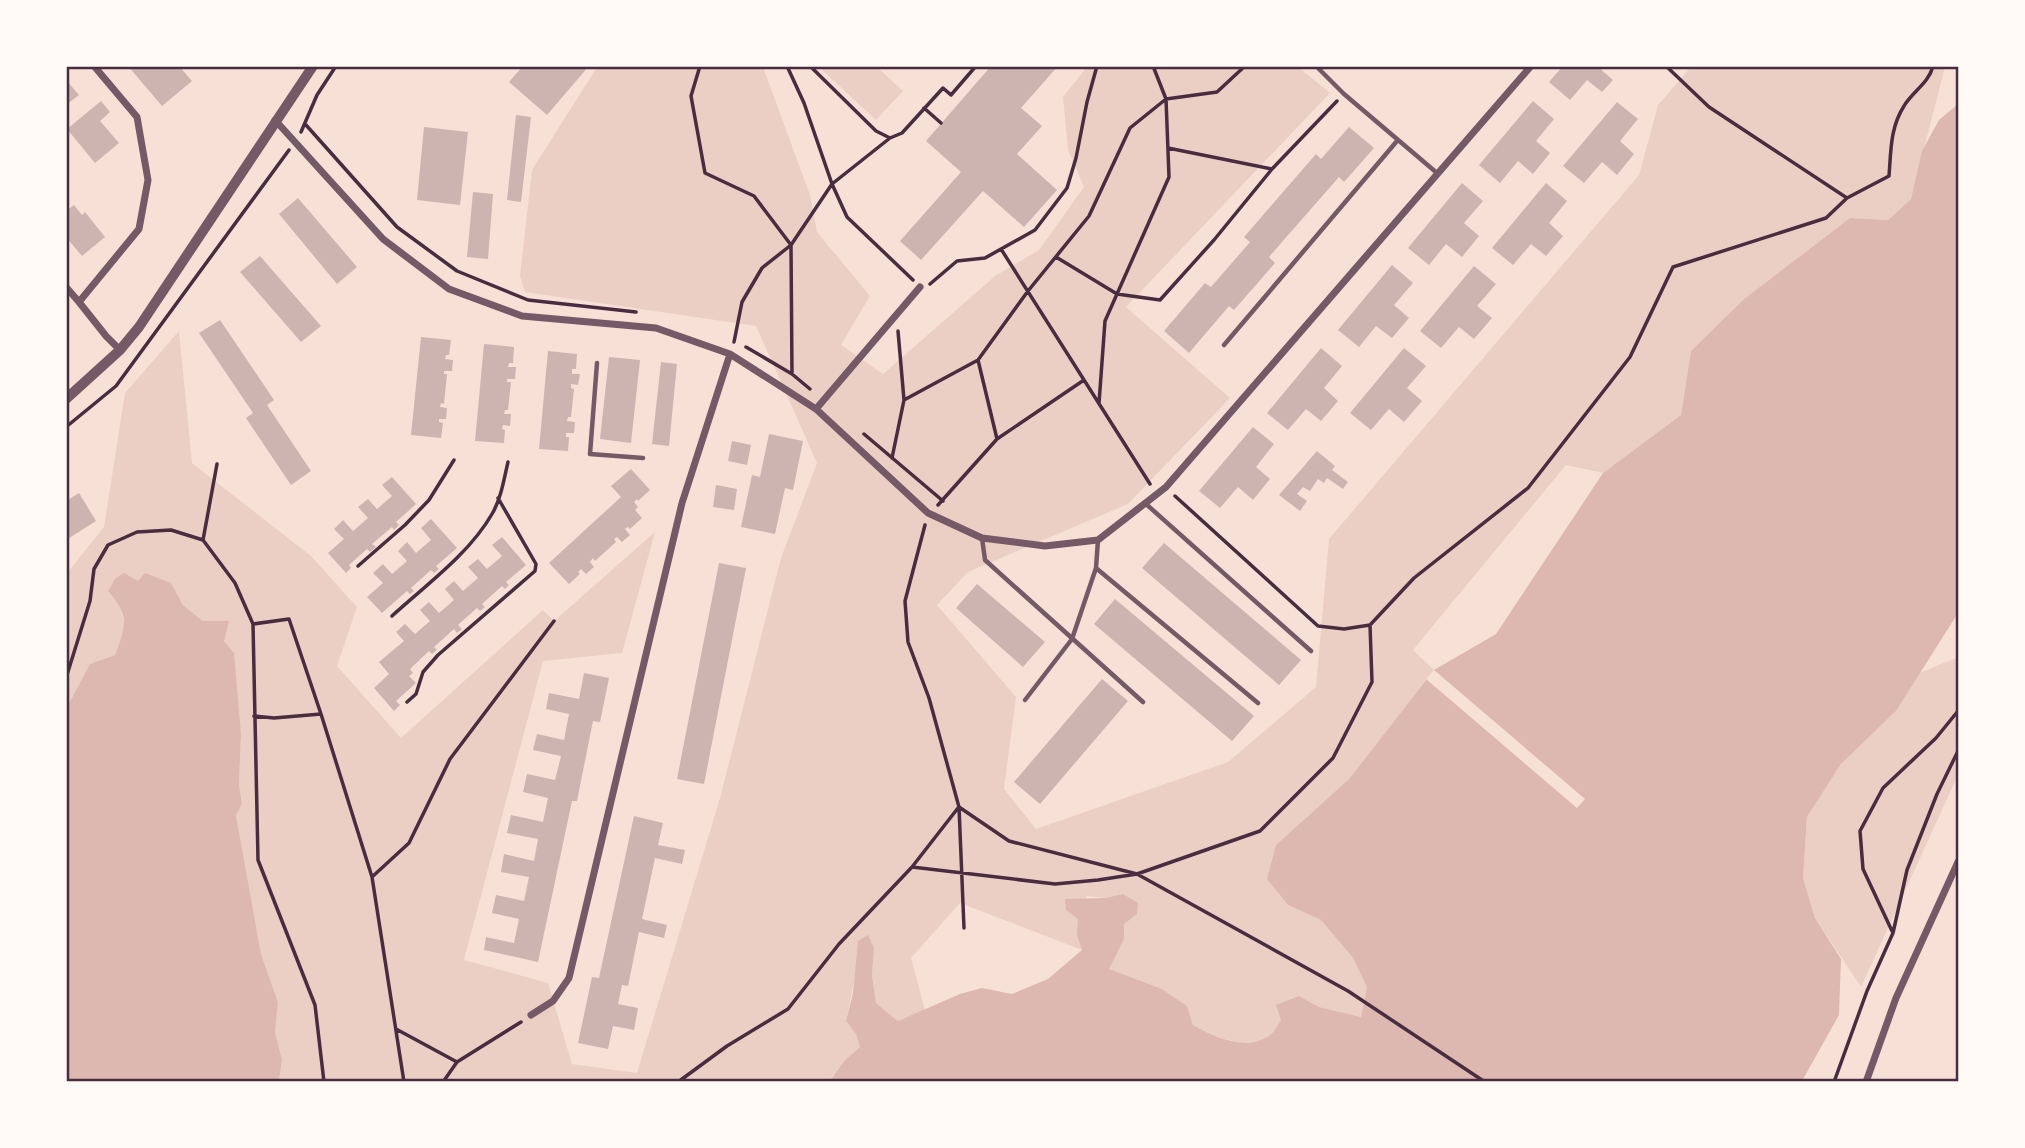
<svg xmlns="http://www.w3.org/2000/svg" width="2025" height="1148" font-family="'Noto Sans',sans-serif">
<rect width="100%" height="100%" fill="#f7e1d7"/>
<path fill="#ebcfc5" d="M597 67H763L810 195 817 232 870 296 841 345 883 374 995 276 1039 250 1084 187 1068 150 1063 97 1087 67H1298L1330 93 1126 307 1230 398 1128 504 968 572 937 605 1016 697 1004 789 1036 829 1228 762 1316 687 1329 539 1639 175 1658 105 1691 67H1945L1911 199 1888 220 1850 218 1744 299 1691 351 1681 415 1603 473 1566 465 1413 650 1434 670 1349 779 1276 845 1288 905 1321 920 1353 958 1367 987 1361 1017 1319 1007 1299 996C1290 1008 1282 1023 1272 1033 1251 1053 1215 1037 1193 1025L1187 1006 1162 989 1108 969 1124 939 1123 894 1105 898 1087 896C1080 916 1075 929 1082 950L960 903 911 958 925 1010 898 1021 876 1003 872 975 874 948 856 972 846 1021 856 1034 860 1047 844 1061 829 1081H279L282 1060 275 1032 278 1002 261 954 236 815 242 803 239 784 241 734 203 621 183 605 171 583 120 605 125 628 115 655 90 664 67 707V573L104 527 125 393 179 331 192 463 311 556 357 607 337 666 401 738 543 610 554 621 655 532 622 653 543 661 464 960 548 983 572 1064 637 1073 720 798 781 558 817 463 756 326 525 292 520 276 532 170Z
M819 67H877L903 91 876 120Z
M1958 657V775L1861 987 1815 918 1803 878 1807 817 1841 764 1896 711 1920 673Z"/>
<path fill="#dcb8b0" d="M1958 104V613L1896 711 1841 764 1807 817 1803 878 1815 918 1841 959 1839 1015 1802 1081 829 1082 844 1061 860 1047 856 1034 846 1021 853 993 858 941 868 935 874 948 872 975 876 1003 898 1021 960 994 982 988 1012 994 1048 979 1082 950 1077 935 1078 919 1066 910 1065 899 1105 898 1123 894 1138 903 1137 914 1124 924V939L1109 969 1162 989 1187 1006 1193 1025C1215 1037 1248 1053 1271 1034 1275 1031 1278 1024 1281 1020L1276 1005 1299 996 1319 1007 1361 1017 1367 987 1353 958 1321 920 1288 905 1267 879 1276 845 1349 779 1434 670 1496 634 1603 473 1681 415 1691 351 1744 299 1850 218 1888 220 1911 199 1922 151 1939 120Z
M124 573 138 581 145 573 171 583 183 605 203 621H229L224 641 234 653 241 734 239 784 242 804 236 815 261 954 278 1002 275 1032 282 1060 279 1081H67V707L90 664 115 655C126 625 130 616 108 591L115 579Z"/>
<path fill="#f7e1d7" d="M1434 670 1585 799 1577 808 1426 679Z"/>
<path fill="#ccb4b1" d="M128 66H179L192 81 162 106Z
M523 66H589L547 115 509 82Z
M991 66H1058L1021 108 1042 126 1017 154 1057 190 1024 227 983 191 921 260 900 241 961 172 926 141Z
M1563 66H1597L1613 80 1602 92 1587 80 1570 100 1549 82Z
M66 80 79 95 66 105Z
M101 101 110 112 100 121 119 143 95 163 67 129Z
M1533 101 1554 119 1536 141 1550 153 1533 174 1518 161 1500 183 1479 165Z
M1617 102 1638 119 1620 141 1634 154 1617 175 1602 162 1584 183 1563 166Z
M516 115 531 117 521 202 507 200Z
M424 127 468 132 460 205 417 200Z
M1349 127 1374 148 1344 182 1339 177 1269 257 1275 263 1234 310 1229 306 1189 353 1164 331 1205 283 1211 287 1250 242 1244 237 1316 154 1321 159Z
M1462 183 1483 201 1464 223 1479 236 1462 257 1446 244 1429 265 1408 248Z
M1546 183 1567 201 1549 223 1563 236 1546 256 1531 244 1513 265 1492 248Z
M473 192 493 194 488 259 467 257Z
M298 198 357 267 337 284 279 214Z
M74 205 82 215 85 212 105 237 82 256 66 237V211Z
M260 256 321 326 301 342 240 272Z
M1392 265 1413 283 1394 305 1409 318 1392 338 1376 326 1359 347 1338 330Z
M1474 266 1496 284 1477 306 1492 318 1474 339 1459 327 1441 348 1420 331Z
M220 320 274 400 267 405 311 471 291 485 246 418 253 413 199 333Z
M421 337 451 340 449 355H446L445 359 453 360 452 371H444V374H447L444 404 441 403 440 407 447 408 446 419H439V422L443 423 441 438 411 435Z
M484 344 514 347 513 363H509L508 367H516L515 379H507V382H511L508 410H505L504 414H511L510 426 503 425 502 429 505 430 504 443 475 441Z
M1321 348 1342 366 1324 388 1338 401 1321 421 1306 409 1288 430 1267 413Z
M1404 348 1426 366 1407 388 1422 401 1404 422 1389 409 1371 430 1350 413Z
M548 351 577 354 576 369H572V374H580L578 385 571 384V388L574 389 571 417H568L567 421 575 422 574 433H566V437H569L568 451 539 449Z
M609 357 640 360 631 443 600 439Z
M661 362 677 364 669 446 652 444Z
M1253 427 1274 444 1256 467 1270 479 1253 500 1238 487 1220 508 1199 491Z
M769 434 803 441 793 490 785 488 775 534 741 527 752 475 760 477Z
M732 441 751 445 747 465 728 461Z
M1317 451 1335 466 1332 470 1348 482 1343 489 1327 478 1324 483 1318 479 1310 491 1303 487 1297 494 1307 501 1300 511 1279 495Z
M631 469 650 490 638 501 637 499 634 502 638 507 635 510 642 518 630 529 628 527 625 529 630 535 622 542 617 537 614 539 616 542 595 561 593 558 590 562 594 567 586 574 581 569 578 572 580 574 569 584 549 563 621 497 611 486Z
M392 477 416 504 396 522 399 525 394 530 392 527 372 544 376 547 370 552 367 549 349 565 351 568 346 573 328 553 344 539 334 529 343 520 353 531 368 518 358 507 368 499 377 509 392 496 382 485Z
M716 485 737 489 734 510 713 507Z
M79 493 96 521 66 540V501Z
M431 519 457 548 436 566 439 569 434 573 431 570 411 588 414 591 410 594 407 591 382 613 367 597 383 583 373 573 383 564 392 574 407 561 398 551 407 542 416 553 431 540 421 528Z
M502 537 526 565 506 582 509 585 505 589 502 586 482 604 485 607 480 611 477 608 458 625 462 629 457 633 454 629 434 647 437 650 432 654 429 651 410 669 413 673 409 676 416 683 396 701 400 705 394 711 374 688 389 674 379 662 404 641 396 632 405 624 415 634 430 621 420 610 429 602 439 613 454 600 445 589 454 581 463 591 478 578 468 567 478 559 487 569 502 556 492 545Z
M1164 543 1301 660 1279 685 1142 568Z
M719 563 746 568 704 784 677 779Z
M977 584 1045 642 1023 667 956 608Z
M1115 599 1254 716 1232 741 1094 624Z
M584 673 609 678 600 722 593 721 577 801H572L538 962 484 950 486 937 514 943 519 919 492 913 496 895 524 901 529 877 501 872 504 854 534 861 538 839 507 833 511 815 543 822 548 798 523 792 527 774 555 780 561 756 533 750 537 734 564 740 569 714 546 709 549 693 579 699Z
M1102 679 1128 701 1040 804 1014 782Z
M634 816 663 823 658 845 685 850 682 864 655 858 642 919 667 925 664 938 639 932 628 986 622 985 618 1004 638 1008 634 1030 613 1026 608 1049 578 1043 592 977 599 978Z"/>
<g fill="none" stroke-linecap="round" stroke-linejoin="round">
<path stroke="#4a2c40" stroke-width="3.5" d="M700 66 691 96 705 173 754 196 791 245 762 268 742 302 734 342
M787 66 804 103 832 184 791 245 792 374
M810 66 876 131 890 138 902 133 943 88 951 95 976 66
M1666 66 1709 107 1847 198
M924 108 941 123
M306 125 397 227 457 271 528 300 636 312
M301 132 317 95 336 66
M890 138 832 184 847 217 913 280
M1168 148 1272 169
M1001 249 1150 484
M1056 257 1117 294 1160 300 1214 240 1272 169 1337 101
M930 284 957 261 985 258 1035 230 1067 188 1076 158 1087 102 1097 66
M746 347 792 374 810 389
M978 360 997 439
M904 400 978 360 1028 291 1089 216 1130 128 1166 99 1217 92 1245 66
M1099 403 1105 321 1169 177 1166 99 1153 66
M66 427 116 386 289 150
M864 434 943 501
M892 458 904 400 898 331
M1175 496 1318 626 1344 629 1370 625 1414 578 1528 488 1630 357 1673 267 1826 218 1847 198 1889 176C1891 151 1890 128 1904 106 1912 92 1929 83 1933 66
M938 505 997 439 1084 380
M925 525 905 601 908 642 929 698 959 807 1009 841 1137 874 1348 991 1485 1082
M203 540 217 464
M358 566 405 525 429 500 454 460
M392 616C426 585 469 554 492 514 501 499 504 479 508 462
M253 624 289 619 321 714
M66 678 90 601 94 569 108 545 137 532 171 530 203 540 235 583 253 624 258 860 315 1005 324 1082
M407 702 416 694 423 672 438 655 535 571 536 564 498 498
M254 716 274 718 321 714 372 877 404 1082
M959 807 964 928
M912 867 958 808
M372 877 409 843 450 759 554 621
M1892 931 1863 869 1860 831 1883 788 1936 738 1958 711
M396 1029 457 1062
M443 1082 457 1062 521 1022
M678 1082 727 1046 788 1009 839 944 912 867 1055 884 1098 880 1137 874 1260 831 1333 758 1372 682 1370 625
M1834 1082 1867 991 1893 933 1907 870 1937 794 1958 751"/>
<path stroke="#755966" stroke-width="4.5" d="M1316 66 1344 94 1437 173
M1224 345 1397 141
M597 363 590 454 643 458
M1146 504 1311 651
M982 538 985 560 1143 702
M1098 540 1096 568 1258 703
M1025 700 1072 639 1096 568"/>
<path stroke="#755966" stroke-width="7" d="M94 66 137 117 148 180 139 229 79 302 106 336 120 350
M275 120 383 239 449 289 522 316 656 328 730 354 816 409 928 513 982 538 1045 546 1098 540 1166 487 1531 66
M66 287 79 302
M816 409 920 287
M531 1015 553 1001 569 978 682 503 730 354
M1866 1082 1896 998 1958 862"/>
<path stroke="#755966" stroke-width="10" d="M66 399 120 350 139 327 313 66"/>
</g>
<rect width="2025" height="1148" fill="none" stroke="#fffaf5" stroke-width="136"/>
<rect x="68" y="68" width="1889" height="1012" fill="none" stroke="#4a2c40" stroke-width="2.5"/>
</svg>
